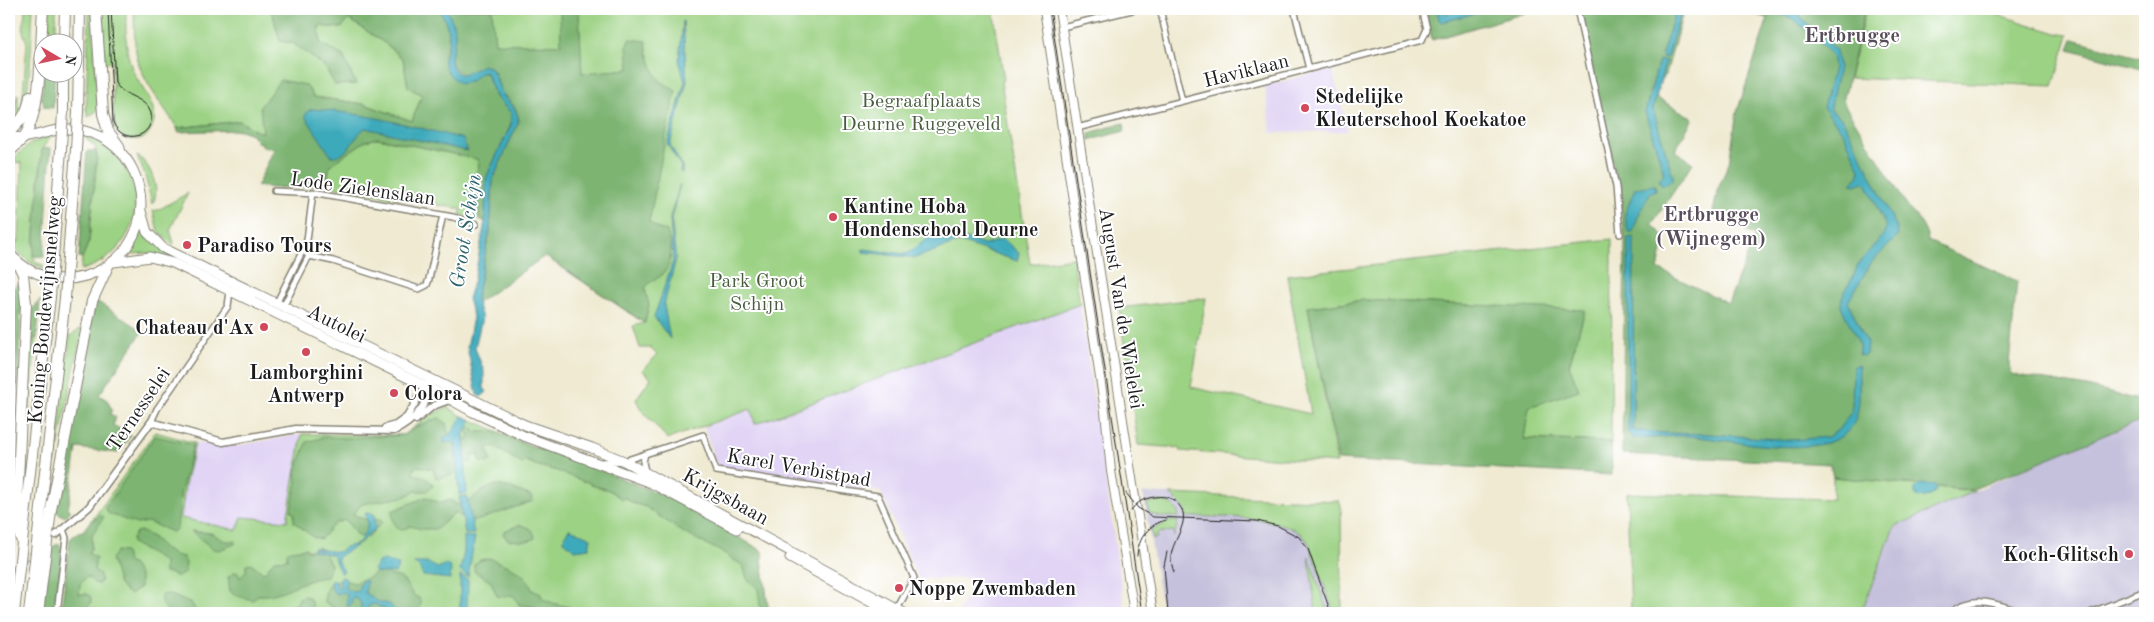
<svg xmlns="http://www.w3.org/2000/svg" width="2154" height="622" font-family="'Old Standard TT',serif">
<rect width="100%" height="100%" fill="#fff"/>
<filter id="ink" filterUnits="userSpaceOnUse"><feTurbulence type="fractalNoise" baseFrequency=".02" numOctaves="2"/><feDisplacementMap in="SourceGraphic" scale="10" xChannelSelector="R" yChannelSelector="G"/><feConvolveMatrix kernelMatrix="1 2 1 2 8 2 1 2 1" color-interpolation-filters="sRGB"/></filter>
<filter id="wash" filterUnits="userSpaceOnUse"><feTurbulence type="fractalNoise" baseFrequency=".0096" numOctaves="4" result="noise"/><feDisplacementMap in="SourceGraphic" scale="20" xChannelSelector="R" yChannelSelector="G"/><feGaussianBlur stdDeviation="1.12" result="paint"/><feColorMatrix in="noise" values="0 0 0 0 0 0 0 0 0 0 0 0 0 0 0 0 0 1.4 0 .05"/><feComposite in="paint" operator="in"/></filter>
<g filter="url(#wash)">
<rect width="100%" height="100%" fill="#efead1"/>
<path fill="#e1d4f4" d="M1332 68 1348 131 1271 133 1265 86Z
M1080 304 1125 613H958L976 578 918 579 881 492 717 467 704 427 752 409 756 424Z
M302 434 287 521 242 517 237 530 181 518 185 485 195 443 235 446Z"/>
<path fill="#c5c0db" d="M2134 423 2145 424V613H1861L1894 527 2064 451Z
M1143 493 1339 501 1341 506 1342 609 1344 613H1163Z"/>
<path fill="#9cd284" stroke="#5c7750" d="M25 9H33C31 36 32 101 17 121L10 117 18 94V109H22L27 43 23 32Z
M49 9H56V42H47Z
M89 9H92L98 110 88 117V111H86Z
M102 9H126C126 26 125 46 130 63 137 89 171 112 144 138 130 141 120 140 114 127L112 62 104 63Z
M134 9H269L273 15 280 41 293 43 325 67 335 84H356L343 56 320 43 319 26 341 28 349 19 386 44 403 59 408 87 422 95 412 121 364 104 314 97 263 133 256 131 240 121 177 128C165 107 146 87 139 64 133 46 135 27 134 9Z
M446 9H993L1004 80 1001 81 1030 264 1073 258 1080 304 755 424 751 409 668 439 641 410 636 399 651 378 642 370 657 355 650 348H640L633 326 644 323 545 256 493 182 467 73Z
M1866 9H1980L2060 34 2069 35 2053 86 1849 78Z
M52 135 42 149 33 256 37 263 43 265V269L28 261 9 243V170L12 172 10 241 19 242 22 163 13 162 9 165V163L31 143Z
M87 137C154 163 150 251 81 270L82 258 89 241 97 156 95 146 87 140Z
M378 138 477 159 479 164C471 186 478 198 480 220L460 215 461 209 326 186 329 165 365 141Z
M137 156C150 162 162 192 152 204L145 175Z
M188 193 170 230 174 243 172 245 158 231 153 211 158 210Z
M143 229 144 234 222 280 221 282 148 253 131 254Z
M1612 239 1611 442 1524 439 1528 407 1569 366 1585 311 1365 300 1308 307 1337 463 1180 451V448L1138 445 1119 308 1206 298 1191 387 1311 414 1287 275Z
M83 327 55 462 70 336Z
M37 337 22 476 27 341H33Z
M448 407 462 416 537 448 582 463 663 495 761 550 767 613H66L75 544 155 432 195 443 185 485 181 518 237 530 242 517 287 521 302 434 403 435 432 414Z
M1833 477 1975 491 1894 527 1861 613H1631L1627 493 1833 499Z
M1170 494 1339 501 1341 506 1342 609 1344 613H1334L1309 544C1294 513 1215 517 1186 517L1185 509Z
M1159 501C1170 502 1177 506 1179 517H1160L1149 513 1147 503Z
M1170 521H1178L1174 536 1173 531 1157 533V538L1153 539 1151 530Z
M1309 556 1328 613H1316Z"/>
<path fill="#7db472" stroke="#4c6847" d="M269 9H439C444 17 449 28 449 38 449 44 446 48 445 53 442 70 452 79 467 83L480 73H486L496 97 511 113V125L486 178 485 221 480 220C478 198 471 186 479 164L477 159 378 138 365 141 330 165 326 186 273 188 257 186 274 149 262 146 261 142 258 143 252 134 241 130 178 132 177 128 240 121 256 131 263 133 260 107 280 80 306 85 314 97 364 104 412 121 422 95 408 87 403 59 386 44 349 19 341 28 319 26 320 43 343 56 356 84 335 85 325 67 293 43 280 41 273 15Z
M446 9H492L495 43 561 45 560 9H579L582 73 629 69 627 46 629 39 647 41C646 48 647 50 649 56 657 79 655 78 676 91 665 135 658 178 649 222L659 229 667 231C671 245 674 262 663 274 656 281 651 278 645 289L649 305 645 323 545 256 477 303 476 299 490 230 493 179 519 120 515 107 501 92 494 71 467 73 463 75 455 69 450 59 454 45Z
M1425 9H1539L1432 40Z
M1580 9H1684L1666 74 1648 93 1693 118 1675 151 1693 163 1652 224 1665 237 1658 269 1728 303 1755 236 1713 212 1718 189 1729 163 1737 112 1768 18 1735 9H1865L1843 102 1909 209C1917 216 1927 230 1928 241L2017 281 2009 364 2011 374 2087 387 2138 400 2145 399V424L2134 423 1971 490 1833 477 1830 464 1622 454 1625 242 1620 199Z
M2073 39 2145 59V70L2069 49Z
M44 73H55L53 108 44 107 43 99H41Z
M1124 123 1125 131 1090 140 1089 133Z
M51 148 44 257 33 256 42 149Z
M87 151H96L97 156 89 241 82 258 79 257Z
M17 284H22V291L9 551V404L16 311 13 309V288Z
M40 300 37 337 33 341H28V315Z
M1365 300 1585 310 1569 365 1579 390 1529 407 1524 439 1611 442 1612 475 1338 460 1308 307Z
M98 302 143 331 99 395 107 400 112 410 110 414 116 417 113 425 131 435 118 453 77 448 68 510 71 511 65 517 55 511 95 304Z
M439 418 446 423 449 438 467 440 470 437 467 429 470 426 477 432 494 431 511 440 582 463 663 495 761 550 763 553 762 559 768 606 773 613H761L758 589 747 579 743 565 733 560 724 553 682 532 646 507 632 503 626 498 622 499 609 490 591 485 590 483C580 480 570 476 560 472 549 468 537 467 527 461L522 464 493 446 487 448 491 461 487 463 480 462 479 455 472 454 471 462 464 463 465 456 462 452 458 468 452 475 436 478 433 469 417 466 414 469 413 474C421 476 429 477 433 486L427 491H415L404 497 362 504 353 514 364 519H380L382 523 368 537 357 536 346 520 335 523 321 539 313 537 294 522V514L291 510 297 482 296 471 307 442 324 437 347 438 403 435 418 426Z
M155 436 193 445 180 496 177 529 172 532 148 522 137 524 109 514 105 508Z
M496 485 511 488 531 496 533 501 479 520C469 521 463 519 455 512L437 529H421L410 526 402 530 398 529 393 521 392 511 426 497 441 503 451 500 457 505C470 503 469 502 477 494 483 490 490 487 496 485Z
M99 515 104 517 92 535 91 549 88 553 96 558 94 570 100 574 101 580 99 584 94 583 88 577 85 578 80 585 79 594H87L91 597V603L85 610 88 613H70V610L62 603 70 539 78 532 83 531 91 520 97 518Z
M519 525C527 526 534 529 535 538 528 543 516 540 508 540L503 534 504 531Z
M140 531C162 538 161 554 183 557L186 563 185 573 177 577 169 573H164V562L132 543V539L136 532Z
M191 531 211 533 225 541H235V544L219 550 213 549Z
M59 543C66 557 55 597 53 613H41L51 548Z
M317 547 323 550 331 565 327 576C322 578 316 578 311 580 293 585 278 597 258 595L253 600 234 595 230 591 228 577 235 572 238 573 240 578 246 571V564L251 563 262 572 266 571 274 560 287 559V552L290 550 306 548 308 551Z
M117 551 125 552 127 561 134 566 140 577V587L130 595 119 585 111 559Z
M490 558C507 567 526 569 532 590L541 594 542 598C554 606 571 605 584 613H548L536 607 519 605 515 597 511 595 505 597 497 596 491 582 474 571V564L480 560Z
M377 571 386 572 391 576C409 575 406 593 419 598L421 604 416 612 331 613 333 607 324 602C326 579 333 577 355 583 362 579 372 577 377 571Z
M169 594 192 604 197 613H170L161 604V595Z
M304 596 309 597 313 606 308 609 310 613H283L290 606 297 604 299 598Z"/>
<path fill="#3daabc" stroke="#2c636c" d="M439 9H446C450 16 454 23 455 32 457 45 441 69 463 75L483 65 491 68C496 75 497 83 501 91 507 104 520 107 518 123L493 179 490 230 476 299 482 318 475 348 484 371V388L487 392 481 397 477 395 467 347 473 317 468 299 475 275 485 221 486 178 511 125V113L496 97 486 73 482 72 472 80 462 84C456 82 454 79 450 75 437 58 449 54 449 38 449 28 444 17 439 9Z
M1437 9H1444L1446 14 1465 9H1492L1442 22 1439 20Z
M1676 9H1682L1667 57 1663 58 1662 54Z
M1763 9H1780L1797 14 1836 50 1839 68 1830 109 1841 118 1847 127 1897 228 1898 236 1871 263 1848 302 1867 343 1866 354 1863 356 1859 354V343L1841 307 1842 297 1854 275 1858 264 1883 235 1886 227 1867 185 1863 182 1856 185 1852 184V182L1858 177 1860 170 1844 134 1823 107 1834 67 1832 56 1826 49 1794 19Z
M683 21 687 81 670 145 682 166V173L680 172 681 166 667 144 685 82 679 60Z
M1659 60 1666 61 1653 109 1673 177 1671 181 1662 186 1659 180 1663 176V170L1645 112Z
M313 109C365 113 413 126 463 139L467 151 365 128C352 138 350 157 331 156L305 116 309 110Z
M680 184 671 218 676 259 664 305 670 339 654 317 673 261 670 218Z
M1655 185 1656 190 1651 192C1643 205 1637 217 1633 232H1628L1625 214 1635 188Z
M940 229 984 245 1003 239 1019 253 1017 261 960 242 915 258 863 252V249L907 254Z
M1634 237 1633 430 1663 433 1710 434 1791 440 1828 437 1838 430 1852 411 1853 367 1857 365 1859 366C1858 386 1863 413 1850 429 1823 463 1725 438 1686 436 1669 435 1651 440 1633 438L1628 433V238Z
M462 416 472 420 464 434 467 493 459 495 455 443 451 442 444 443V437L451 434Z
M1920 484 1935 485 1936 491 1931 496 1918 498 1915 493V489Z
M467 496 474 534H465L459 497Z
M366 513 374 514 375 530 370 532C359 547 352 547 338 557V562L344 571 341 574C338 568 335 562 333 555L312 550 313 548 337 552 341 551 345 547 358 544C364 534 371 527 365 515Z
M570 529 591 538 589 548 575 550 563 540 568 530Z
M464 536 475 537 468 577 460 571 464 552Z
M384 560 399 565 395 573H378L373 570 378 562Z
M413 563H428L438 568 446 564 451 568 450 579 423 576 419 567Z
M460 575 468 580 467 613H460Z
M343 577 346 579V589L353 592 358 591 361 582 364 580 367 581 365 593 377 601 391 605 396 613H388L385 609 374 604 369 606 365 613H362L360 601 353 597 350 606H347V595L344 592 336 594 333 591 330 582 333 579 336 581 337 588H340V578Z"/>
</g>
<g filter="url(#ink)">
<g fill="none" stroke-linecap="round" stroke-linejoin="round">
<path stroke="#c5c1ad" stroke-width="6" stroke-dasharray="6 3" stroke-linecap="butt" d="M9 572 37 550"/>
<defs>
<path id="minor" d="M1160 9 1182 101
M1294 9 1309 69
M1577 9 1616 187 1620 234
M1062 27 1136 9
M1077 128 1422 40 1427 29 1422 9
M274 191 318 193 453 217 476 224
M303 250 307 240 313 192
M309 256 333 261 419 289 427 285 429 279 443 215
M276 304 303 250 309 256
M283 307 309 256
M151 422 157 409 228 306 230 291
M645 454 643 462 645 471
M600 462 624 461 703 435 716 471 878 496 914 578 897 609
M57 613 66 538 63 529
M1949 613C1978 592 1996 605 2025 613
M2090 613 2145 591"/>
<path id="tertiary" d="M416 420 433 406 452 399
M385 428 396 425 407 417 427 383
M56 535 89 507 151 422 223 442 296 429 394 431C414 422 431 402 431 379"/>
<path id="secondary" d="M1044 9 1105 411 1111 471 1134 613
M1059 9 1153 613"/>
<path id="primary" d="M9 137C40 141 55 121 91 133 109 139 125 153 133 170 170 250 68 318 9 253
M9 153 24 138
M141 211 147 232 163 248 525 425 592 448 624 461 904 613
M114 262 150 257 173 263 437 392 473 412 524 436 651 483 737 529
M790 558 891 613"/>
<path id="motorway" d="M96 9 103 114 108 131 119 146 120 151
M64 42 65 9
M63 110V72
M78 111 80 9
M9 132C21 122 28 112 30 96
M24 138C43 104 40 48 43 9
M53 257 61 149
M68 258 76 150
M17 262 23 274 26 304 16 525 21 539
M14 613 50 297
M29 613 65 298
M38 613 51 510 92 301 108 266"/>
</defs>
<use href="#minor" stroke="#868376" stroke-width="8"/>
<use href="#tertiary" stroke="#868376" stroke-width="9"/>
<use href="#secondary" stroke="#868376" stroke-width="10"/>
<use href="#primary" stroke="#868376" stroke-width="11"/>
<use href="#motorway" stroke="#868376" stroke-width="12"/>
<use href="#minor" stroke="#fff" stroke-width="5"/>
<use href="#tertiary" stroke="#fff" stroke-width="6"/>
<use href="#secondary" stroke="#fff" stroke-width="8"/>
<use href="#primary" stroke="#fff" stroke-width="9"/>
<use href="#motorway" stroke="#fff" stroke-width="10"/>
<path stroke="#1c1c1c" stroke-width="1" d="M108 9 113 122C122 146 155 138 151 113 145 96 124 98 115 83L111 9
M1050 9 1142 613
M1126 493 1138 508 1153 517 1257 521 1278 526 1299 537 1308 549 1331 613
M1131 511C1135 504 1141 500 1149 498 1159 496 1168 495 1176 502 1195 519 1172 538 1171 557 1171 562 1172 567 1174 572
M1167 552 1164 566 1168 613
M1137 556C1138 538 1149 524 1166 520"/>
<defs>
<path id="motorway-bridge" d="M61 149 63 110
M76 150 78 111
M50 297 53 257
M65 298 68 258"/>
</defs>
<use href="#motorway-bridge" stroke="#868376" stroke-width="12" stroke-linecap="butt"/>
<use href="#motorway-bridge" stroke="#fff" stroke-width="10"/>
</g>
</g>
<g fill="#d1495b" stroke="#fff" stroke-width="2">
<circle cx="1305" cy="108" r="5"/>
<circle cx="833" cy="217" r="5"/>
<circle cx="187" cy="245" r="5"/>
<circle cx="264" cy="327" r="5"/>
<circle cx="306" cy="352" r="5"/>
<circle cx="394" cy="393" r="5"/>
<circle cx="2129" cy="554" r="5"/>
<circle cx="899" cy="588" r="5"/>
</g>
<g text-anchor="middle" stroke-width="4" stroke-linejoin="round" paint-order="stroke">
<g font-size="20" fill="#1c1c1c" stroke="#fff">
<text transform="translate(1246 70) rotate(-14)" y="7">Haviklaan</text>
<text transform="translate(363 188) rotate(8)" y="7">Lode Zielenslaan</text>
<text transform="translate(1122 308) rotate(81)" y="7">August Van de Wielelei</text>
<text transform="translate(44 310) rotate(-85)" y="7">Koning Boudewijnsnelweg</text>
<text transform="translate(337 323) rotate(26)" y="7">Autolei</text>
<text transform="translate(138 409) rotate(-56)" y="7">Ternesselei</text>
<text transform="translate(799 467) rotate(10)" y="7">Karel Verbistpad</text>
<text transform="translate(726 496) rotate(29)" y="7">Krijgsbaan</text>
</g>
<g font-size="20" font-weight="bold" fill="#1c1c1c" stroke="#fff" text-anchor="start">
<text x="1315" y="103">Stedelijke<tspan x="1315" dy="23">Kleuterschool Koekatoe</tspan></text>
<text x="843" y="213">Kantine Hoba<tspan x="843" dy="23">Hondenschool Deurne</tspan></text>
<text x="197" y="252">Paradiso Tours</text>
<text x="254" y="334" text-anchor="end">Chateau d'Ax</text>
<text x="306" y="379" text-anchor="middle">Lamborghini<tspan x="306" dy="23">Antwerp</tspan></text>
<text x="404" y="400">Colora</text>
<text x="2119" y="561" text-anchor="end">Koch-Glitsch</text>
<text x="909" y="595">Noppe Zwembaden</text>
</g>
<g font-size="20" fill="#495c40" stroke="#fff">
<text x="921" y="107">Begraafplaats<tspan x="921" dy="23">Deurne Ruggeveld</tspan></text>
<text x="757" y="287">Park Groot<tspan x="757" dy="23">Schijn</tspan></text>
</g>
<g font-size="21" font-weight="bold" fill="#584d5a" stroke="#fff">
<text x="1852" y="42">Ertbrugge</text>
<text x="1711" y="221">Ertbrugge<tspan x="1711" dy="24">(Wijnegem)</tspan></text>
</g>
<g font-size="21" font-style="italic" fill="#2c636c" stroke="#fff">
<text transform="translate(465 231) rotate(-81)" y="7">Groot Schijn</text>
</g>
</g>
<rect width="2154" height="622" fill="none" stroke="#fff" stroke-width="30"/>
<g transform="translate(58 58) rotate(99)"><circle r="24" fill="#ffffff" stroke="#a4a4a4"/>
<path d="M0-4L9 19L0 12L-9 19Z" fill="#d1495b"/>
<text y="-8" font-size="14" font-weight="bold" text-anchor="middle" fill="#1c1c1c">N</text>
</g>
</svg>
